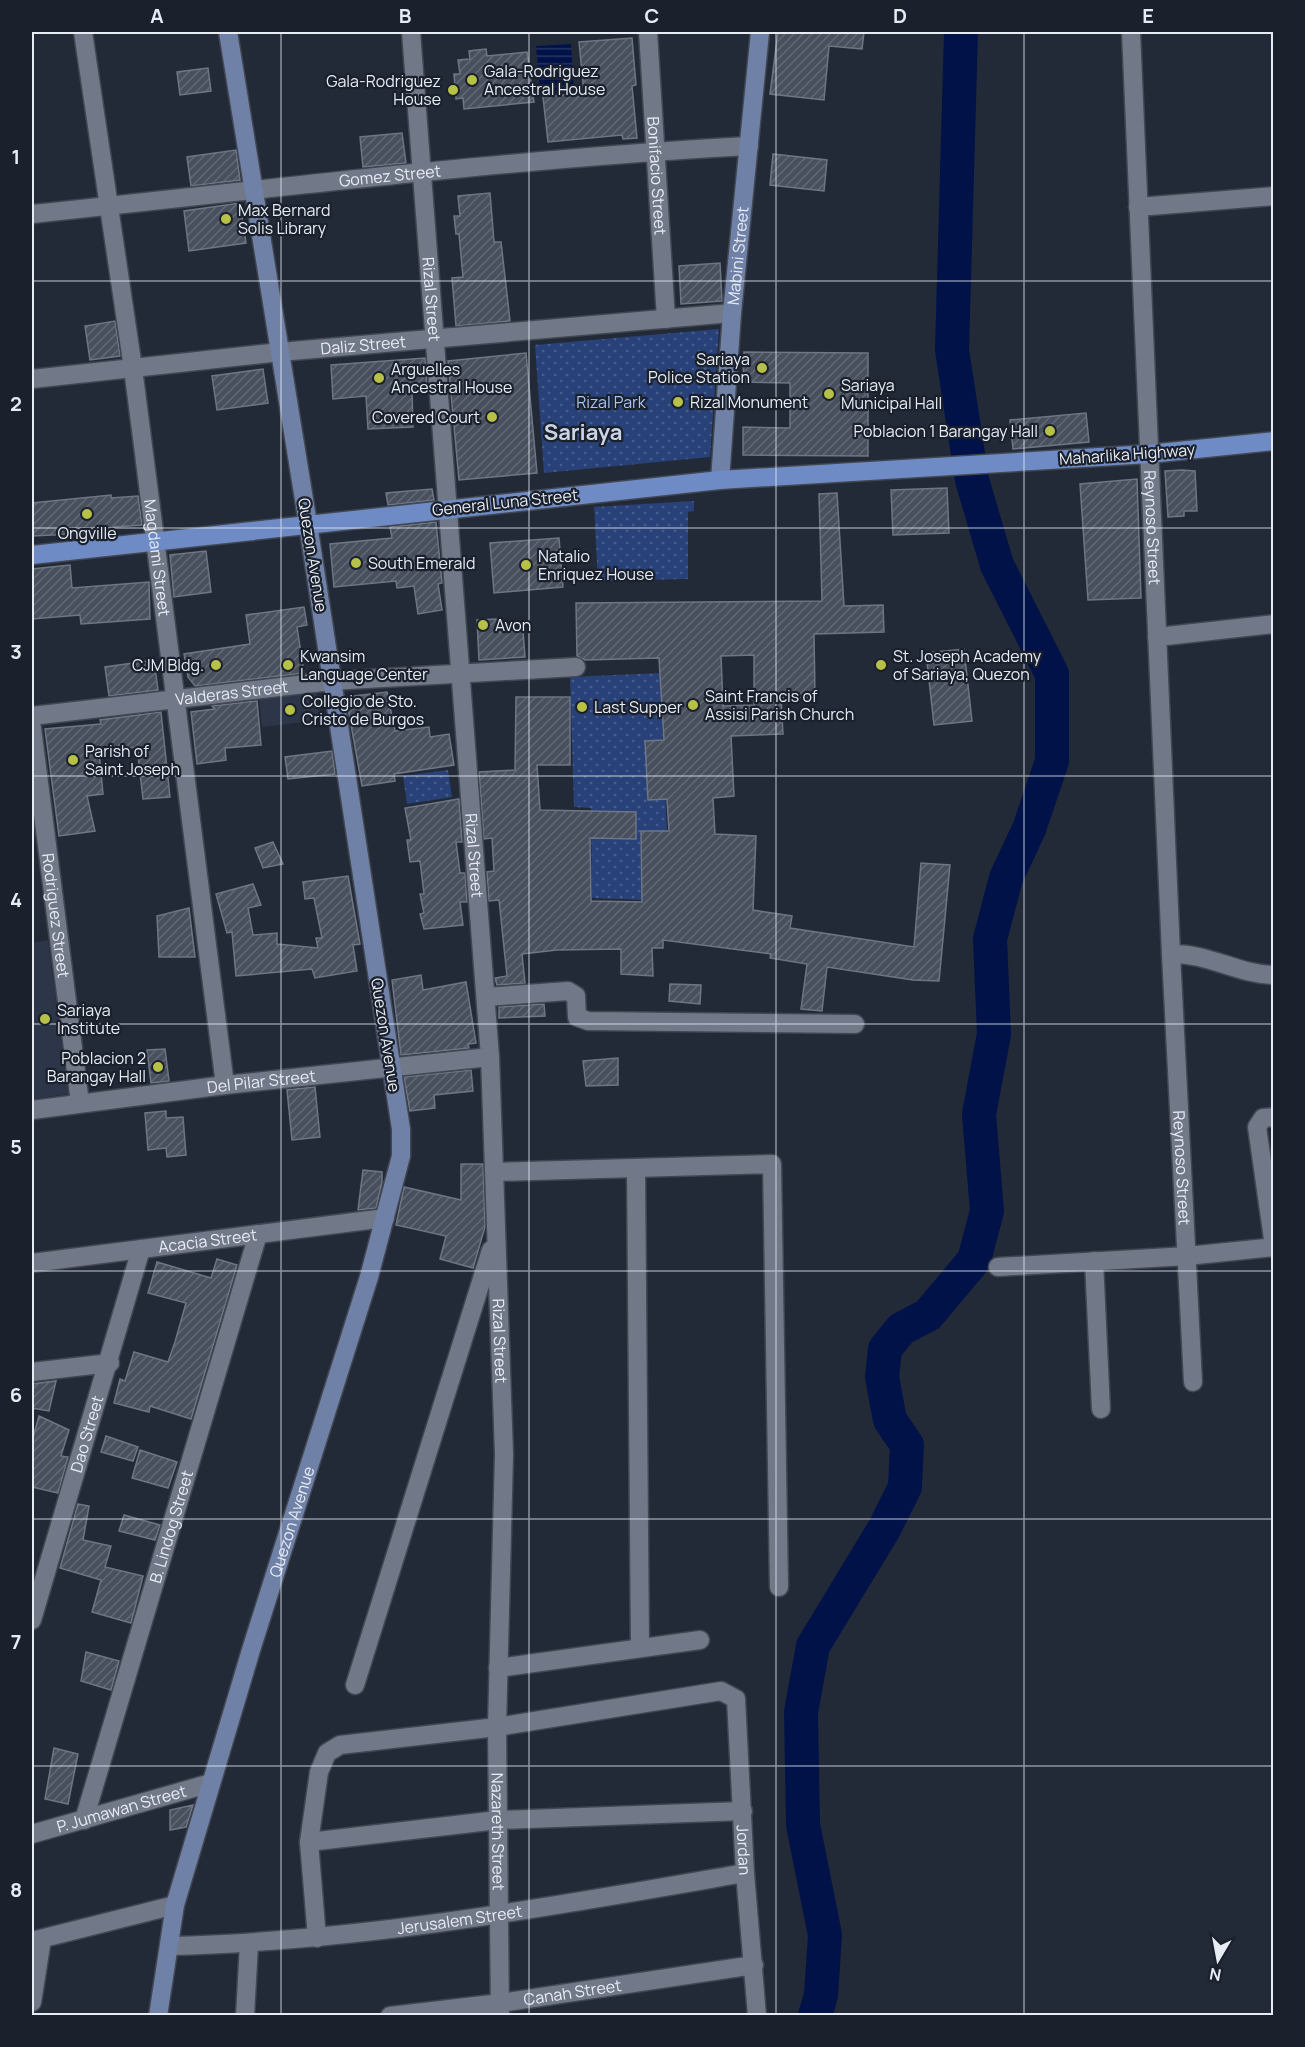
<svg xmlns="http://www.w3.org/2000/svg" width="1305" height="2047" font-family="Manrope,sans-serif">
<defs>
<pattern id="green-dots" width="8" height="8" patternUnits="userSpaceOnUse" patternTransform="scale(1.5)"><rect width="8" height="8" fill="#284178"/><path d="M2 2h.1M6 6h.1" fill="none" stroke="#475d8c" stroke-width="1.8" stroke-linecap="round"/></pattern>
<pattern id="water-rules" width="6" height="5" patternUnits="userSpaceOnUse" patternTransform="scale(1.5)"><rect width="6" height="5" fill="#011249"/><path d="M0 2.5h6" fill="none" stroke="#263564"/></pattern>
<pattern id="building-hatch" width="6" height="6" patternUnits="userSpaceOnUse" patternTransform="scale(1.5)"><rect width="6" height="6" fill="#484f5d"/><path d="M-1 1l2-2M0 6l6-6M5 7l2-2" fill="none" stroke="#626875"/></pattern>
</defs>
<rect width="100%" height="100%" fill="#232a37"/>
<path fill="#2c3648" d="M317 693 321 720 262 727 259 699Z
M48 940 68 1094 32 1099V943Z"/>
<path fill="url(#green-dots)" d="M719 329 710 457 544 473 535 345Z
M694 501V511L688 512V579L598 581 594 507Z
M660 673 670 901 592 898 591 808 574 807 570 677Z
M448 770 452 797 407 804 403 776Z"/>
<path fill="url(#water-rules)" d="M571 44 574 89 540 92 536 46Z"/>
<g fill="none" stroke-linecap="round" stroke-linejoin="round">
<path stroke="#011249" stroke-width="34" d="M815 2016 821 1995 825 1935 803 1825 801 1712 813 1646 884 1529 905 1487 907 1445 890 1420 882 1377 885 1349 901 1329 928 1315 974 1260 987 1211 979 1114 994 1034 990 939 1006 878 1029 829 1052 761V674L997 565 972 480 952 350 961 32"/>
</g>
<path fill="url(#building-hatch)" stroke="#6e7685" stroke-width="1.5" fill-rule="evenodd" d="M778 32H864L862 49 829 46 824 100 770 94Z
M632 38 636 85 632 86 637 138 623 139 622 135 548 142 543 97 584 93 579 42Z
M486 49 487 56 527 52 534 102 464 109 463 98 456 99 454 74H460L458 60 470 59 469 51Z
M208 68 211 91 180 95 177 72Z
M402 133 406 163 363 167 360 137Z
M236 150 240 180 191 186 187 157Z
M773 154 827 160 824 191 770 185Z
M490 193 494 242H501L510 321 456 326 452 278 463 277 459 234H456L454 216H460L458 196Z
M240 203 246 243 189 251 184 211Z
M720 263 722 301 681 304 679 266Z
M115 321 120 356 90 360 85 326Z
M744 352 868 353V456L743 455V427L790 428V383L743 382Z
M526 353 537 473 459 480 448 361Z
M425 358 427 392 412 393 413 427 368 429 366 396 333 399 331 365Z
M263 369 268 403 217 410 212 376Z
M1086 413 1089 442 1013 449 1010 420Z
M1182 470 1195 471 1197 511H1184V516L1168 517 1165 471Z
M1137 479 1141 598 1088 600 1080 484Z
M947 488 949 533 893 535 891 490Z
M432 489 434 500 388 505 386 493Z
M837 493 844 606 883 605 884 632 814 634 815 698H781L783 734 731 736 734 796 713 798 715 834 756 836 753 910 792 916 790 928 914 947 921 863 950 865 939 981 913 980 827 967 822 1011 801 1009 807 964 770 958 771 954 663 940V948H652L653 976 621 974V949L557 950 522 954 525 983 497 985 495 978 507 976 499 900 489 901 487 872 494 871 492 838 484 839 479 772 515 770 516 697H570V765H537L540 810 636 812V839L590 838 591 901 642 902 641 831H669L667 799 648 800 645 741 664 740 659 658 585 660 577 656 576 603 822 601 819 494ZM754 655V705L723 706 721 656Z
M111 495V498L138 496 142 525 114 527V532L32 536V503Z
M436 522 442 583 438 584 442 610 418 614 414 586 397 588 396 581 334 587 330 544 392 538 390 527Z
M559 538 563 587 494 593 490 543Z
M206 551 211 592 174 597 170 555Z
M70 565 72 588 149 582 150 619 81 624 80 615 32 619V569Z
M304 607 307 625 297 627 304 673 195 686 188 677 184 654 250 644 246 615Z
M497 619 498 632 523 631 525 657 479 660 477 620Z
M964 649 972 721 934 725 926 653Z
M154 660 158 690 109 696 105 667Z
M387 692 395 731 429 727 430 737 449 734 454 765 394 774 395 781 362 786 346 697Z
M257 701 261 745 225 748 226 760 197 764 191 712 215 709 212 706Z
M161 712 170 797 143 799 137 747 99 751 103 794 87 796 95 831 59 836 45 729 101 724 100 720Z
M332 751 335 774 288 779 285 757Z
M459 799 462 842H456L460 873H465L467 902H460L463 925 424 929 420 914 424 913 420 894H424L420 861 410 862 407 840H411L405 808Z
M273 842 283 864 263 868 255 848Z
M348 876 360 944 353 945 357 971 315 978 312 969 236 976 232 932 227 933 216 894 253 884 261 905 248 908 253 935 277 933V944L318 948 316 938H322L314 898 305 899 303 882Z
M189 908 195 957H159L157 916Z
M421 975 423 990 466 982 476 1043 468 1044 469 1048 401 1055 392 980Z
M670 984 701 985 700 1004 669 1001Z
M544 1004 545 1016 499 1018V1007Z
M165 1049 169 1081 151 1083 147 1050Z
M618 1058V1085L586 1086 583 1061Z
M471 1070 473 1091 434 1095 435 1108 410 1111 404 1077Z
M315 1087 320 1137 292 1140 287 1090Z
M166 1111V1118L183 1117 186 1155 167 1157 166 1148 148 1150 145 1113Z
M461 1164H483L485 1227 473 1268 440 1259 446 1236 396 1225 404 1187 461 1200Z
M363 1170 382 1172V1182L376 1208 358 1210Z
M217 1259 237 1265 191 1419 150 1406 149 1412 114 1403 120 1379 125 1381 134 1352 168 1362 175 1342 186 1303 148 1293 157 1262 211 1278Z
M56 1381 49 1411 32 1408V1384Z
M39 1416 69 1430 61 1456 68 1457 58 1493 32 1487V1441Z
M106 1436 138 1447 133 1461 101 1452Z
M140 1450 177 1462 168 1488 132 1478Z
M78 1504 89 1506 83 1540 111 1546 105 1567 143 1576 131 1623 92 1612 101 1580 60 1568Z
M124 1515 160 1525 155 1540 119 1531Z
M86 1652 119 1661 111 1690 81 1681Z
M54 1748 78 1754 68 1804 45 1799Z
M193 1805 186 1827 170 1830V1810Z"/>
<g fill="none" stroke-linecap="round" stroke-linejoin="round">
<defs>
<g id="street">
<path id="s1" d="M83 32 133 368 225 1085"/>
<path id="s2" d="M411 32 490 1057 504 1454 497 1727 500 2016"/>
<path id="s3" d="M648 32 666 319"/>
<path id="s4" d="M1131 32 1171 954 1193 1382"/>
<path d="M1138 207 1274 196"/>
<path id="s5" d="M32 214C270 189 509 159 749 146"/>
<path id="s6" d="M32 379 280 352 732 313"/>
<path d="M1157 637 1274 624"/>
<path id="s7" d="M32 716 331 681 576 667"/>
<path id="s8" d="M32 728 80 1103"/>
<path d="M1171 954C1208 953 1237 974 1274 975"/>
<path d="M486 997 568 991 576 996 577 1017 588 1021 855 1024"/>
<path id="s9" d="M32 1110 225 1085 490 1057"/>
<path d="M1274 1117 1263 1118 1257 1127 1274 1246"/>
<path d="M636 1168 640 1648"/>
<path d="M495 1172 772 1164 779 1587"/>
<path d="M1094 1261 1101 1409"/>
<path id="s10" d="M32 1263 385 1218"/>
<path d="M998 1267 1187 1256 1274 1247"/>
<path d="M32 1372 110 1363"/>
<path id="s11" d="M32 1620 141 1249"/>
<path d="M498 1668 700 1640"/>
<path d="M355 1685 491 1250"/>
<path id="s12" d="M84 1820 258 1234"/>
<path id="s13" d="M32 1834 211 1783"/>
<path d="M309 1842 498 1820 743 1811"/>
<path id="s14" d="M317 1938 309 1842 319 1772 327 1753 340 1745 497 1727 721 1691 736 1699 745 1873 757 2016"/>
<path d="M32 1941 175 1905"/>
<path id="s15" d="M171 1946C364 1941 555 1906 745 1873"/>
<path d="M32 2002 42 1939"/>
<path d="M245 2016 249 1944"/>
<path id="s16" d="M390 2016 500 2003 754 1965"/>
</g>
<g id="secondary">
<path id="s17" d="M720 480 732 313 760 32"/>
<path id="s18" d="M158 2016 175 1905 251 1650 369 1277 401 1156V1129L308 524 228 32"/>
</g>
<path id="primary" d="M32 555 720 480 1149 454 1274 441"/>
</defs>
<use href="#street" stroke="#414651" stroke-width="21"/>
<use href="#secondary" stroke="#414651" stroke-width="21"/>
<use href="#primary" stroke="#414651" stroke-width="21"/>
<use href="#street" stroke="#717888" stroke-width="18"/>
<use href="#secondary" stroke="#7081a7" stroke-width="18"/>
<use href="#primary" stroke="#6e8bc5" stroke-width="18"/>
</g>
<path fill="none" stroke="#e7ecf4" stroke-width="1.5" stroke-opacity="0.55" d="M281 32V2016M529 32V2016M776 32V2016M1024 32V2016M32 281H1274M32 528H1274M32 776H1274M32 1024H1274M32 1271H1274M32 1519H1274M32 1766H1274"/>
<g fill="#b7c147" stroke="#1a202c" stroke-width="2">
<circle cx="472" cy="80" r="6"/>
<circle cx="453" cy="90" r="6"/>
<circle cx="226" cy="219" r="6"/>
<circle cx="762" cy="368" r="6"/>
<circle cx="379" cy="378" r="6"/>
<circle cx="829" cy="394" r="6"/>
<circle cx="678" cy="402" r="6"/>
<circle cx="492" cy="417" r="6"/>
<circle cx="1050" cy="431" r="6"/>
<circle cx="87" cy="514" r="6"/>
<circle cx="356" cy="563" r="6"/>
<circle cx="526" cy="565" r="6"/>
<circle cx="483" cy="625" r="6"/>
<circle cx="216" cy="665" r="6"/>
<circle cx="288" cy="665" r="6"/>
<circle cx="881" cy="665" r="6"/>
<circle cx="693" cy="705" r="6"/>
<circle cx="582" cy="707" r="6"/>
<circle cx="290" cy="710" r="6"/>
<circle cx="73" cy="760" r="6"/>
<circle cx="45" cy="1019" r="6"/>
<circle cx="158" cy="1067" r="6"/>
</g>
<g text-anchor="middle" stroke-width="4.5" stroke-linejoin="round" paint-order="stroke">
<g font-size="16" fill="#e7ecf4" stroke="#1a202c" text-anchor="start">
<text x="484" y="77">Gala-Rodriguez<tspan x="484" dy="18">Ancestral House</tspan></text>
<text x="441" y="87" text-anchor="end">Gala-Rodriguez<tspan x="441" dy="18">House</tspan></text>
<text x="238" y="216">Max Bernard<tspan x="238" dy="18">Solis Library</tspan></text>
<text x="750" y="365" text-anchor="end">Sariaya<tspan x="750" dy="18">Police Station</tspan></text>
<text x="391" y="375">Arguelles<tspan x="391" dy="18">Ancestral House</tspan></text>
<text x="841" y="391">Sariaya<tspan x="841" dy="18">Municipal Hall</tspan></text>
<text x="690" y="408">Rizal Monument</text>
<text x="480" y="423" text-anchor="end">Covered Court</text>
<text x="1038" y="437" text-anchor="end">Poblacion 1 Barangay Hall</text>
<text x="87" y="539" text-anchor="middle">Ongville</text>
<text x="538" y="562">Natalio<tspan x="538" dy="18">Enriquez House</tspan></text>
<text x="368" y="569">South Emerald</text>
<text x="495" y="631">Avon</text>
<text x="300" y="662">Kwansim<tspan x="300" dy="18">Language Center</tspan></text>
<text x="893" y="662">St. Joseph Academy<tspan x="893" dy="18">of Sariaya, Quezon</tspan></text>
<text x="204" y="671" text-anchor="end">CJM Bldg.</text>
<text x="705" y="702">Saint Francis of<tspan x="705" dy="18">Assisi Parish Church</tspan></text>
<text x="302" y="707">Collegio de Sto.<tspan x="302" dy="18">Cristo de Burgos</tspan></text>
<text x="594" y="713">Last Supper</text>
<text x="85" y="757">Parish of<tspan x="85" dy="18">Saint Joseph</tspan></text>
<text x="57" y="1016">Sariaya<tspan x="57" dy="18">Institute</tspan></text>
<text x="146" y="1064" text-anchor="end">Poblacion 2<tspan x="146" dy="18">Barangay Hall</tspan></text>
</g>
<g font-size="16" fill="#e7ecf4" stroke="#1a202c">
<text dy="6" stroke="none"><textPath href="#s3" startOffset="144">Bonifacio Street</textPath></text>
<text dy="6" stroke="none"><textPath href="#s5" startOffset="360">Gomez Street</textPath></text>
<text dy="6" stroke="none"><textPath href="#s17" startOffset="225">Mabini Street</textPath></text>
<text dy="6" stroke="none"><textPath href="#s2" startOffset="268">Rizal Street</textPath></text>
<text dy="6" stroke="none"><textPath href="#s6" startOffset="333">Daliz Street</textPath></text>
<text transform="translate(1127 454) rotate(-4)" y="6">Maharlika Highway</text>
<text transform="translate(505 502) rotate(-6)" y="6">General Luna Street</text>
<text dy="6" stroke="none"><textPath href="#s4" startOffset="496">Reynoso Street</textPath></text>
<text transform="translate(313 555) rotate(81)" y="6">Quezon Avenue</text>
<text dy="6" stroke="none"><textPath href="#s1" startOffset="531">Magdami Street</textPath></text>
<text dy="6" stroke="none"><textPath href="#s7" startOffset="201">Valderas Street</textPath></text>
<text dy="6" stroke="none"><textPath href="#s2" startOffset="826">Rizal Street</textPath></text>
<text dy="6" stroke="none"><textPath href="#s8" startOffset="189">Rodriguez Street</textPath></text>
<text transform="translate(386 1035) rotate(81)" y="6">Quezon Avenue</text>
<text dy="6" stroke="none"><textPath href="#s9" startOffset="231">Del Pilar Street</textPath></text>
<text dy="6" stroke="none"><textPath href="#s4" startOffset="1137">Reynoso Street</textPath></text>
<text dy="6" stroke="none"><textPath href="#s10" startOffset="177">Acacia Street</textPath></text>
<text dy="6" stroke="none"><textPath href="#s2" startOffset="1312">Rizal Street</textPath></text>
<text dy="6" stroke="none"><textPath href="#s11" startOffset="194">Dao Street</textPath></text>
<text dy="6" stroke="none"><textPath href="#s18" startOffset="513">Quezon Avenue</textPath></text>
<text dy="6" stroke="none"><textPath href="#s12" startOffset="306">B. Lindog Street</textPath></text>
<text dy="6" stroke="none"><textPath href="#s13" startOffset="93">P. Jumawan Street</textPath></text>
<text dy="6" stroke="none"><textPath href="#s2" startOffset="1803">Nazareth Street</textPath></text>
<text dy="6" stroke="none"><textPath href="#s14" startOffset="756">Jordan</textPath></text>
<text dy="6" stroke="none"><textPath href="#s15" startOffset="290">Jerusalem Street</textPath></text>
<text dy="6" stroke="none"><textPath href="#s16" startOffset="184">Canah Street</textPath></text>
</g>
<g font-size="16" fill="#a8c3f8" stroke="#1a202c">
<text x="611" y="408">Rizal Park</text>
</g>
<g font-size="22" font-weight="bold" fill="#ccd5e5" stroke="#1a202c">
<text x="583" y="440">Sariaya</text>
</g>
</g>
<rect width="1305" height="2047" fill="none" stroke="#1a202c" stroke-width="66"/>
<g transform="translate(1218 1960) rotate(190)" stroke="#1a202c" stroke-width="4.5" paint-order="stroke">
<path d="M0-4.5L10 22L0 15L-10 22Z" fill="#e7ecf4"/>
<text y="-9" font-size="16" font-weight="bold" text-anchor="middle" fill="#e7ecf4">N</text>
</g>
<rect x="33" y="33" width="1239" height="1981" fill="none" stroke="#e7ecf4" stroke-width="2"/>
<g font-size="20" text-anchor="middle" font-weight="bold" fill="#e7ecf4">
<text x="157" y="23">A</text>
<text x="405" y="23">B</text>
<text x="652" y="23">C</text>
<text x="900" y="23">D</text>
<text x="1148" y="23">E</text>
<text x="16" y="164">1</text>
<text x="16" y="411">2</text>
<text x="16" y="659">3</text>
<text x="16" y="907">4</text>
<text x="16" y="1154">5</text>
<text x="16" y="1402">6</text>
<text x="16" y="1649">7</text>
<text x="16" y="1897">8</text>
</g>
</svg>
